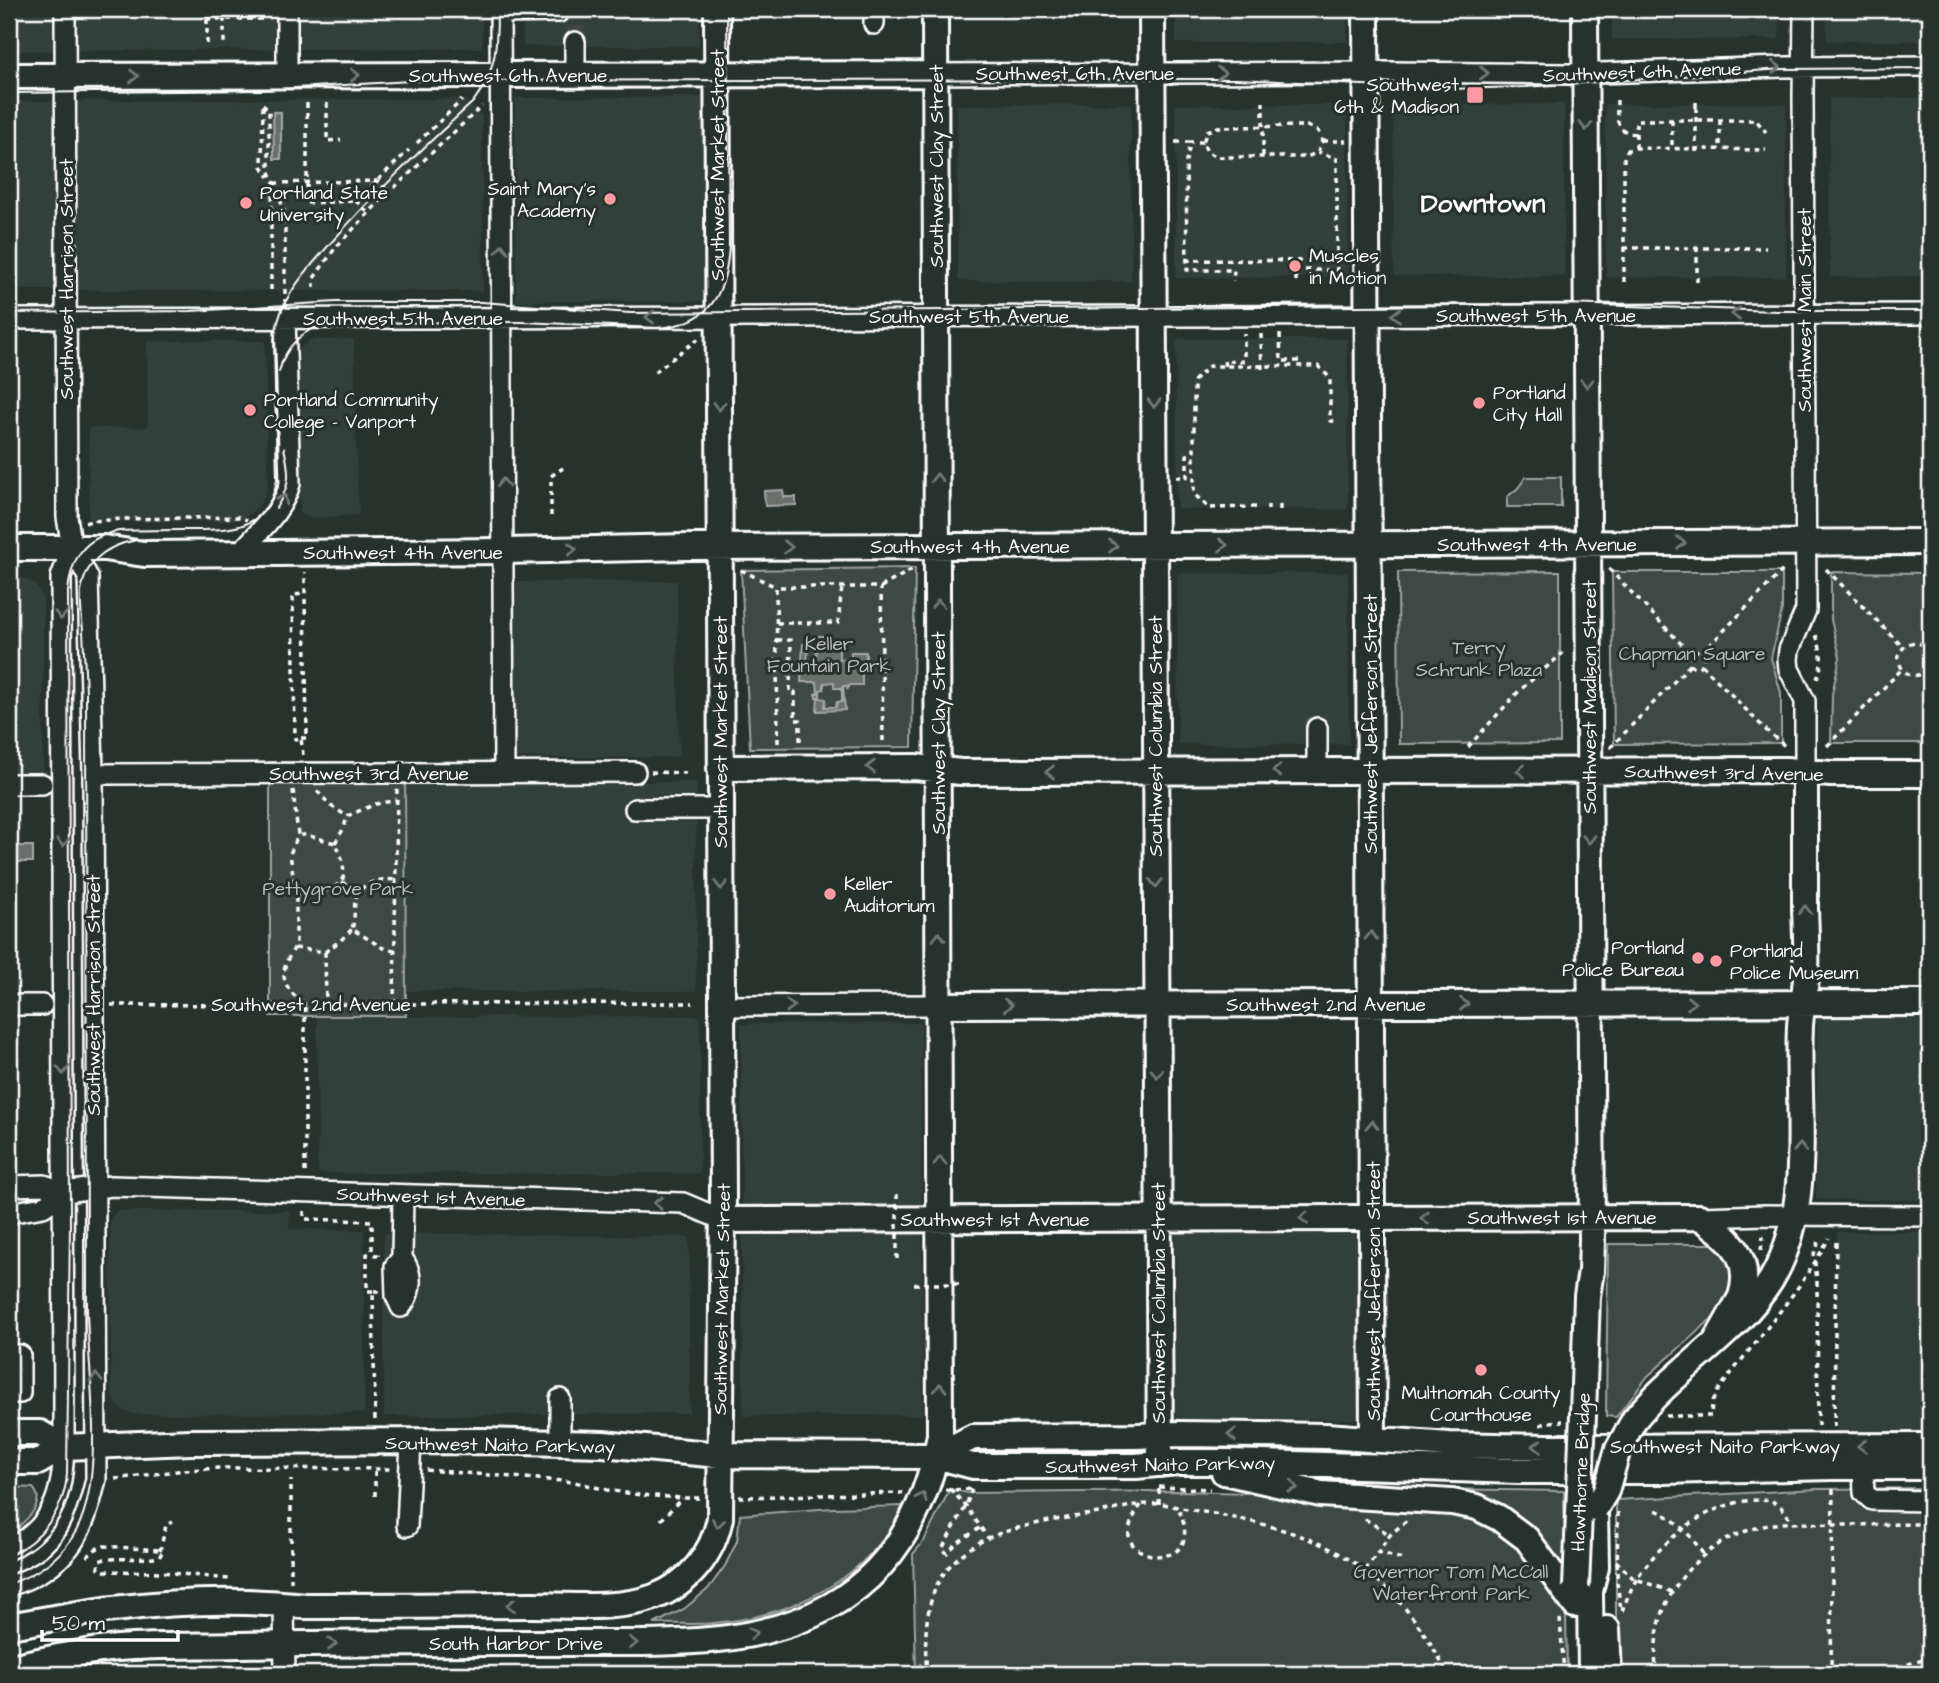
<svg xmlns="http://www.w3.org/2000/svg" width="1939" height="1683" font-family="'Architects Daughter',sans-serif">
<rect width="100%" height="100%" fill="#26332d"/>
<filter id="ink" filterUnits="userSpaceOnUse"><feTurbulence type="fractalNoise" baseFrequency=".0143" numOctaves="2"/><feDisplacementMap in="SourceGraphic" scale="14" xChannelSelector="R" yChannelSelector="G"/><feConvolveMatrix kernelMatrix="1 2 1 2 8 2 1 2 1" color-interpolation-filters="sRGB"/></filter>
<g filter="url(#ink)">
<path fill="#333f3a" d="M9 9H482V48L9 51Z
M523 9H699V46H523Z
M1176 9H1347V42L1176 43Z
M1612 9H1779V39H1612Z
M1826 9H1930V41H1827Z
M703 97 704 301H516L515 98Z
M1829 98H1930V276L1830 277Z
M464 99 482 116 483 291 9 290V101Z
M1131 104V281H958L957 105Z
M1564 104V276H1394L1393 105Z
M1605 104H1786V277H1606Z
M1176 105H1347L1348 277 1176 278Z
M354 339 356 446 359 515 309 518 300 513 299 349 310 340Z
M1176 339H1347L1348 509H1177Z
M147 341H265L268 485 262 502 251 513 241 519 226 521 89 522V428L148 427Z
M1177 573H1348L1349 744H1178Z
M9 578H22L32 582 39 590 43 599V772H9Z
M677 581 679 757 515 758 513 582Z
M406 782H696V991H406Z
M700 1016V1173H318L317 1017Z
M1817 1018H1930V1200H1816Z
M921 1023 923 1415 743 1416 741 1024Z
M117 1211H289V1229L364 1230V1413L133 1414 122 1410 115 1402 111 1392 110 1219Z
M1175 1230H1360L1362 1419H1176Z
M1837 1232H1930V1431H1837Z
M384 1233 689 1237V1413L384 1416Z"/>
<path fill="#3e4944" stroke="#9ea4a2" stroke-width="2" d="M1526 477H1561V507H1507V497L1518 488Z
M915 568 912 747 750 748 741 570Z
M1560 571V743L1399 744 1398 572Z
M1612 572H1782V610L1771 658 1781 693V743L1614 744Z
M1831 572 1930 573V743H1831L1832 694 1840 657 1831 620Z
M270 762H405L406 1016H270Z
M1608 1244H1715L1728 1254 1735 1284 1727 1305 1648 1376 1616 1417 1606 1416Z
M9 1487 33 1488C48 1504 22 1525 9 1533Z
M1930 1488V1674H1616V1500L1818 1489Z
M950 1489 968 1493 1182 1491 1282 1494 1438 1489 1564 1491 1567 1674H916L913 1554 924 1541Z
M903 1506C898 1515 894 1526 887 1534 846 1590 782 1617 714 1623 695 1625 674 1623 654 1624L684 1609 708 1589 725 1566 737 1541 740 1515 833 1508Z"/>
<path fill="#67706c" stroke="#a4a9a7" stroke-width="2" fill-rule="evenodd" d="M273 112H281V159H274Z
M783 490 784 497H796V505L765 506 764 491Z
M818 636H824V644H839V659H851V652H866V670H862V685H850L847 690 848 686H843L845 710 817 711 818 697H816L815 694 818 693 817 682H801L803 644H808L807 667H815ZM834 682V688H842V702H837L836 707H825L826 699 820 698V690L824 689V683Z
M9 846H33V862H9Z"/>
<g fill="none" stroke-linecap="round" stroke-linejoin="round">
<path stroke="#3c4742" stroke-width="19" stroke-dasharray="19 10" stroke-linecap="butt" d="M559 12 575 13V42"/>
<defs>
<path id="minor" d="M287 9V76
M500 9 504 773
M1804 9 1803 96 1806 610 1789 650 1788 660 1789 669 1805 701V771
M500 13 559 12
M874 24V9
M575 42V75
M935 74 1391 72 1568 74 1783 67 1930 66
M9 319 1930 314
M241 552C259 531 282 512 290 484L285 318
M1317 728V771
M102 774 635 772
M9 784H42
M635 809H720
M9 1005H42
M722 1006 939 1005
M9 1186 44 1185 64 1192 112 1186 683 1203 723 1220
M9 1213 43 1207 64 1192
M1700 1217 1766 1215 1930 1216
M402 1258C414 1274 412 1292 401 1307L396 1296 395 1266 402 1258 403 1195
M9 1355H20V1393H9
M560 1444V1399
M1863 1467 1864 1493 1872 1500 1930 1501
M407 1526 411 1441
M9 1549C67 1521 64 1470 64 1415L61 577 72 548
M9 1586C67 1567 83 1537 96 1479L93 772 88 577 72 548 67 517 65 9
M284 1603 285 1674"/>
<path id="major" d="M1152 9 1160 1464
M1366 9 1373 1440
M9 76 935 74
M9 548H104L144 554 504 551 687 547 1930 542
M720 768 915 767 961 772 1786 770 1831 774H1930
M939 1005 1930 1003
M723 1220 1700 1217C1730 1238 1753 1257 1741 1297L1716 1341
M1583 1415 1587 1296 1591 1271 1592 1240 1585 9
M1634 1420C1675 1369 1736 1336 1771 1280 1815 1208 1796 1107 1800 1026 1801 1010 1805 994 1806 978 1807 955 1806 932 1805 909 1805 863 1805 817 1805 771
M9 1433H40L64 1447
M936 1456 973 1437 1136 1436 1179 1434 1327 1436 1449 1445 1547 1447 1930 1446
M9 1462H38L64 1447 191 1442 482 1441 603 1444 719 1455 936 1456 973 1466H1136L1178 1462H1228L1518 1471H1663L1833 1467H1930
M1224 1472 1321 1494 1452 1502 1477 1507 1499 1518 1527 1539 1575 1605
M9 1626C44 1620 79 1613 114 1609 178 1601 243 1599 306 1606 381 1606 457 1606 532 1605 569 1605 619 1610 654 1597 689 1584 713 1554 720 1518L723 1197 717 9
M1607 1629 1609 1674
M9 1667C45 1660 81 1651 118 1648 158 1645 199 1646 239 1645 332 1643 426 1643 519 1643 554 1643 589 1643 625 1643 694 1643 768 1641 830 1606 895 1569 927 1506 940 1435L935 9
M1591 1674 1590 1591 1596 1567 1595 1509"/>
</defs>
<use href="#minor" stroke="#fff" stroke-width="24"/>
<use href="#major" stroke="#fff" stroke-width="30"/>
<path stroke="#fff" stroke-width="3.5" stroke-dasharray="5 5" stroke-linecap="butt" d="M219 9 224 19V47
M200 12 207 19V47
M207 19H262
M1617 100C1617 117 1614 132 1636 134
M307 103V203L356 201 409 150
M327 103V141L341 140
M263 104 269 111V169L285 213V302
M263 106 262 166 269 177
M1696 107V99
M1672 120V149
M1720 120V149
M1307 126 1318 131 1322 141 1318 152 1307 157H1218L1207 152 1203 142 1207 131 1218 127Z
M1323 141H1346
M1175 142H1189
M1203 142H1189V149L1186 161 1187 270H1234L1233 281
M417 143 462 100
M1636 148V120H1756L1766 132
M1263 156V102
M274 183 377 181 389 192
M394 188 482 106
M356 201 367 212
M1624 248H1766
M1186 260 1337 261
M1296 281V270H1337V159L1319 152
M1624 282V157L1628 150 1636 148 1766 150
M1697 282V248
M314 288V278L336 247 391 190
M271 290V216L273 187
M1280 334 1281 361H1299V366
M1225 366 1224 361H1244V334
M655 372 698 339
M1176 477H1187V455H1194
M1268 505V512
M1280 505V512
M1256 507 1209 508 1194 494V381L1209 366H1318L1330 378V421H1336
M551 516V476L563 468
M85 523 91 521 125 519 240 517 247 520
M1609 569 1690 653
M1826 569 1903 647
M741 570 776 587
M881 587 915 568
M777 623H838L842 587
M1816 635C1822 652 1824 664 1816 681
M777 640H791L790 692H795V720H800V742
M1688 659a8 8 0 1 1 16 0a8 8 0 1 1-16 0Z
M1702 653 1785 568
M1930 653C1921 637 1903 640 1898 658 1902 678 1920 682 1930 664
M1702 665 1767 731 1786 747
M301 738H307L305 594
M778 743 776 587H881L883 741
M1827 746 1902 669
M1468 747 1519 691 1563 653
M1610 748 1690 665
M303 755 301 738 295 739 293 595 305 594V572
M651 772 690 773
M293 790 298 835 290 854 296 894V941C295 951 287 957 285 967 280 983 293 996 305 1004V1175
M317 791 331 806 347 816
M335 843 344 828 347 816 376 804 397 800
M342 882 358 893
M296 894C313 894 327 893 342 882 346 869 342 855 335 843L306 835H298
M295 948 325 952 326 1003
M395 950 383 948 352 929C355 919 354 910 355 901 359 882 380 878 396 880
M325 952 341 940 352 929
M394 1004 397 789
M111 1005 693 1003
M304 1211V1219L372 1221V1254
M1761 1250 1763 1236
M373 1291H367V1254L378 1255V1261
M1666 1416H1711L1712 1403 1718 1391C1755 1340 1799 1294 1829 1238
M375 1420 373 1291H378V1289
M1540 1425 1549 1422 1563 1421
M1818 1426 1817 1281 1814 1254 1820 1239
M1834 1427 1836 1237
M426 1470 575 1482 607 1490 640 1495 682 1498H700
M115 1479 185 1470 221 1468 394 1469
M1159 1487 1210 1489
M950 1489 966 1506 988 1538
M972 1489 966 1506 942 1549 947 1553 957 1543 981 1527
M945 1490 972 1489
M375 1496V1470
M739 1497 903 1493
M1772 1501 1781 1507 1794 1524
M1159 1504V1485
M1141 1505C1135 1514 1128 1525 1129 1536 1132 1563 1207 1570 1178 1508
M1656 1510C1677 1520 1690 1534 1703 1554
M1365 1519 1390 1535
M661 1520 682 1498
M160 1551 166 1525 172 1522
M1377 1552 1406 1560
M87 1557 96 1549 104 1546 159 1550 162 1552 159 1558 105 1559 99 1561 98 1563 99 1569 105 1571 162 1572 229 1579
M1616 1561 1633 1578 1672 1592
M1365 1570 1390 1535 1406 1521
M291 1582V1480
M1560 1619 1564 1674
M1898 1667 1930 1658
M910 1674 926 1661
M927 1674C924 1640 924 1596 948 1568 958 1556 972 1546 986 1539 1020 1524 1062 1519 1099 1513 1120 1509 1141 1502 1162 1504 1171 1505 1179 1508 1188 1509 1240 1519 1293 1527 1340 1554 1388 1581 1424 1625 1447 1674
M1656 1674C1655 1656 1655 1639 1660 1621 1675 1569 1722 1531 1775 1524 1794 1521 1815 1524 1834 1525 1866 1525 1898 1524 1930 1524
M1831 1674 1833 1488
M1834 1674 1896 1668H1930"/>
<use href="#minor" stroke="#26332d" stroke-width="19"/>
<use href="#major" stroke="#26332d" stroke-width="24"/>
<path stroke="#fff" stroke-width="2" d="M9 93 263 90 410 81 1152 79H1237L1447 89 1525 87 1783 69 1930 68
M9 313 191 311 336 302H482L630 313 1566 304 1777 311H1930
M279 372C285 347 302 330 327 323L523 322 657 328C710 324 726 295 729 246L727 9
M276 508C291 485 290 473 284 448
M9 1556C41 1540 65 1510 67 1473L70 1223 68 592C71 558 84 537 119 531 141 530 163 530 184 530 227 530 269 533 277 479L274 341C276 328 279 316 284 305 295 283 313 263 329 245 374 194 423 148 473 102 497 70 497 47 497 9
M9 1584C78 1560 92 1511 93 1444 94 1399 88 1355 87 1310L86 692C85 671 84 651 83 631 82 619 80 605 81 592 86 556 114 541 148 539"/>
<defs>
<path id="major-bridge" d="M1595 1509 1606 1491 1618 1449 1634 1420
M1576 1587 1583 1415"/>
</defs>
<use href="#major-bridge" stroke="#fff" stroke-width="30" stroke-linecap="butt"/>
<path stroke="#fff" stroke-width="3.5" stroke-dasharray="5 5" stroke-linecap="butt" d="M1696 107V154
M1261 334 1262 374
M897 1194V1264
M914 1284H963
M1618 1512 1617 1583 1621 1609
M1622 1611C1628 1596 1634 1581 1644 1568 1673 1530 1722 1494 1772 1501"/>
<use href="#major-bridge" stroke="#26332d" stroke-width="24"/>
</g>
<defs><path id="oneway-chevron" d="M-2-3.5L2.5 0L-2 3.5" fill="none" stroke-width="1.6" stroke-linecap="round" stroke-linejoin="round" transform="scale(1.75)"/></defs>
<g stroke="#727a76">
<use href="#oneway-chevron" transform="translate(1776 67) rotate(-2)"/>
<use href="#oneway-chevron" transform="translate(1221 73)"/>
<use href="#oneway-chevron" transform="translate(1484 73) rotate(1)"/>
<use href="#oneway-chevron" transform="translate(355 75)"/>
<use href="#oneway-chevron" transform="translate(134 76)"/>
<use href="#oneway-chevron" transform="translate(1586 126) rotate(90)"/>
<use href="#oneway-chevron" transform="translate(502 249) rotate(-90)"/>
<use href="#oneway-chevron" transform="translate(1736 314) rotate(180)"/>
<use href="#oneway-chevron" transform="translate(1396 315) rotate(180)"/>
<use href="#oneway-chevron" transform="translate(650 317) rotate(180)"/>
<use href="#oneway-chevron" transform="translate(1587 383) rotate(90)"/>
<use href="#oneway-chevron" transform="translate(1154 403) rotate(90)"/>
<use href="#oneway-chevron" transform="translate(719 406) rotate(90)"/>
<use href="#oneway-chevron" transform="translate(937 478) rotate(-90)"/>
<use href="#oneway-chevron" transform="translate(503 483) rotate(-90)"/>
<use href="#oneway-chevron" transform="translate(283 499) rotate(-62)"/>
<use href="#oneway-chevron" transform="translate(1681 543)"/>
<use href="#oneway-chevron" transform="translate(1223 545)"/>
<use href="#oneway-chevron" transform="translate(1113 546)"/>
<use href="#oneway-chevron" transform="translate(788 547)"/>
<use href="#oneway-chevron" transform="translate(572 549) rotate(-1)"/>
<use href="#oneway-chevron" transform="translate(938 604) rotate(-90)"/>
<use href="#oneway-chevron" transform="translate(61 615) rotate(90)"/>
<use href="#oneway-chevron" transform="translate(871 767) rotate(180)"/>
<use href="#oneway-chevron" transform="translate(1277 771) rotate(180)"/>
<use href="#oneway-chevron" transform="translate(1521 771) rotate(180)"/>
<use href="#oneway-chevron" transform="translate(1050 772) rotate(180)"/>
<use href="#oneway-chevron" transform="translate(1589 839) rotate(90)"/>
<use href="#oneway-chevron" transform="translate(63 842) rotate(90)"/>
<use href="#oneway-chevron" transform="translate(1156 883) rotate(90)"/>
<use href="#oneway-chevron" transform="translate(721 885) rotate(90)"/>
<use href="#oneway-chevron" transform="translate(1805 910) rotate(-90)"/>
<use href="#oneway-chevron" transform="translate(1371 936) rotate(-90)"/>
<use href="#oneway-chevron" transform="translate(939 937) rotate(-90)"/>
<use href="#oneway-chevron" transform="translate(1691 1003)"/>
<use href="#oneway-chevron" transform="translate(1464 1004)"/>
<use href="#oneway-chevron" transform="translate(1008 1005)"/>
<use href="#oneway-chevron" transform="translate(790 1006)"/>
<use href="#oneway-chevron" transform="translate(63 1070) rotate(90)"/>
<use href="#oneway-chevron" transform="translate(1157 1073) rotate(90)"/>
<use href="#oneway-chevron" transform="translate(1372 1125) rotate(-90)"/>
<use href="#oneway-chevron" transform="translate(1800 1148) rotate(-89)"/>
<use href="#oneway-chevron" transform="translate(940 1161) rotate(-90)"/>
<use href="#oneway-chevron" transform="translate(658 1203) rotate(-178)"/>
<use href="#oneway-chevron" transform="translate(1304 1218) rotate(180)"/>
<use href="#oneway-chevron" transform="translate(1425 1218) rotate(180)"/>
<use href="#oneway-chevron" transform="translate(96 1378) rotate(-91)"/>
<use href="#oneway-chevron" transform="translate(940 1388) rotate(-90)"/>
<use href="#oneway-chevron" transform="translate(1232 1435) rotate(-179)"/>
<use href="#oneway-chevron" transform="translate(1537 1446) rotate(-179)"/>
<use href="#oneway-chevron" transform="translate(1862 1446) rotate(180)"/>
<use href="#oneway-chevron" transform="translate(1293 1487) rotate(12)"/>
<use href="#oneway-chevron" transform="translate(922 1497) rotate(-67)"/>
<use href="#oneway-chevron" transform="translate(718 1523) rotate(98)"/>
<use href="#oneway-chevron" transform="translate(511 1605) rotate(180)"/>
<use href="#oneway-chevron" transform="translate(753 1633) rotate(-11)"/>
<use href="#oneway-chevron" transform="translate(633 1643)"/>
<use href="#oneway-chevron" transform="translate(332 1644)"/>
</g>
</g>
<g fill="#ff9aa2" stroke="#26332d" stroke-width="2.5">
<rect x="1466" y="86" width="18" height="18" rx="3.5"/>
<circle cx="610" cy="199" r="7"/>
<circle cx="246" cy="203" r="7"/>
<circle cx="1295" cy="266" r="7"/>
<circle cx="1479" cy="403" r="7"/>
<circle cx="250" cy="410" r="7"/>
<circle cx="830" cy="894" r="7"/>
<circle cx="1698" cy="958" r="7"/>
<circle cx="1716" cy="961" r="7"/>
<circle cx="1481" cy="1370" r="7"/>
</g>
<g text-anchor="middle" stroke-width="6" stroke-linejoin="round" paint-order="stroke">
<g font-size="19" fill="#fff" stroke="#26332d">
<text transform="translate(1642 71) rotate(-2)" y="7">Southwest 6th Avenue</text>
<text x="1075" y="80">Southwest 6th Avenue</text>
<text x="508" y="82">Southwest 6th Avenue</text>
<text transform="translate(717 165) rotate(-90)" y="7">Southwest Market Street</text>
<text transform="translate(936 166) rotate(-90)" y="7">Southwest Clay Street</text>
<text transform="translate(66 279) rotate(-90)" y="7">Southwest Harrison Street</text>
<text transform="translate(1804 310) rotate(-90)" y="7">Southwest Main Street</text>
<text x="1536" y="322">Southwest 5th Avenue</text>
<text x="969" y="323">Southwest 5th Avenue</text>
<text x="403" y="325">Southwest 5th Avenue</text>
<text x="1537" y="551">Southwest 4th Avenue</text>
<text x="970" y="553">Southwest 4th Avenue</text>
<text x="403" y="559">Southwest 4th Avenue</text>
<text transform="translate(1589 697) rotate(-90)" y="7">Southwest Madison Street</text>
<text transform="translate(1370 724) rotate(-90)" y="7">Southwest Jefferson Street</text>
<text transform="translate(720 732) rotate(-90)" y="7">Southwest Market Street</text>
<text transform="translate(938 733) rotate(-90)" y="7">Southwest Clay Street</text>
<text transform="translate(1155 736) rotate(-90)" y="7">Southwest Columbia Street</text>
<text transform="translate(1724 772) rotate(1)" y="7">Southwest 3rd Avenue</text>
<text x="369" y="780">Southwest 3rd Avenue</text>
<text transform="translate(93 995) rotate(-90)" y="7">Southwest Harrison Street</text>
<text x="311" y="1011">Southwest 2nd Avenue</text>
<text x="1326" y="1011">Southwest 2nd Avenue</text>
<text transform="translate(431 1196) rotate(2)" y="7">Southwest 1st Avenue</text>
<text x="1562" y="1224">Southwest 1st Avenue</text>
<text x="995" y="1226">Southwest 1st Avenue</text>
<text transform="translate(1373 1291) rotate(-90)" y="7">Southwest Jefferson Street</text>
<text transform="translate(721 1299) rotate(-89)" y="7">Southwest Market Street</text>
<text transform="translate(1158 1303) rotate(-90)" y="7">Southwest Columbia Street</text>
<text transform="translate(500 1444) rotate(1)" y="7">Southwest Naito Parkway</text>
<text x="1725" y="1453">Southwest Naito Parkway</text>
<text transform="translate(1160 1464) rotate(-1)" y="7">Southwest Naito Parkway</text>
<text transform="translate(1580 1472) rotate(-88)" y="7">Hawthorne Bridge</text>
<text x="516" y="1650">South Harbor Drive</text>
</g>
<g font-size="19" fill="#fff" stroke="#26332d" text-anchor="start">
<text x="1459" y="91" text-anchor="end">Southwest<tspan x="1459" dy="22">6th &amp; Madison</tspan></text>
<text x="596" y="195" text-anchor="end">Saint Mary's<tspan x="596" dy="22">Academy</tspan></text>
<text x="260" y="199">Portland State<tspan x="260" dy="22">University</tspan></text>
<text x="1309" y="262">Muscles<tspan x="1309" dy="22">in Motion</tspan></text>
<text x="1493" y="399">Portland<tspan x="1493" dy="22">City Hall</tspan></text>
<text x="264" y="406">Portland Community<tspan x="264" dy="22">College - Vanport</tspan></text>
<text x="844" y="890">Keller<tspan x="844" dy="22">Auditorium</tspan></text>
<text x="1684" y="954" text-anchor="end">Portland<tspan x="1684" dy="22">Police Bureau</tspan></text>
<text x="1730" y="957">Portland<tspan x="1730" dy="22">Police Museum</tspan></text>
<text x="1481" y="1399" text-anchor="middle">Multnomah County<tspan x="1481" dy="22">Courthouse</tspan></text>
</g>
<g font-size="19" fill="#bbbfbe" stroke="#26332d">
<text x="829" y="650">Keller<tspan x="829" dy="22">Fountain Park</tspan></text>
<text x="1479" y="654">Terry<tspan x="1479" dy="22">Schrunk Plaza</tspan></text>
<text x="1692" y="660">Chapman Square</text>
<text x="338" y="895">Pettygrove Park</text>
<text x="1451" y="1578">Governor Tom McCall<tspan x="1451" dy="22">Waterfront Park</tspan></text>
</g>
<g font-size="26" font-weight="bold" fill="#fff" stroke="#26332d">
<text x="1483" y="212">Downtown</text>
</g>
</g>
<rect width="1939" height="1683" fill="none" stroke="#26332d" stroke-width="35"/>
<rect x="18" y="18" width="1904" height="1648" fill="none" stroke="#fff" stroke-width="2.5" filter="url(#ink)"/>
<path d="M42 1630v10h136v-10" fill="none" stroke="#ffffff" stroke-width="3.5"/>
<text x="52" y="1630" font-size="21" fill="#ffffff" stroke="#26332d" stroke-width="5" paint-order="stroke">50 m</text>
</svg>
